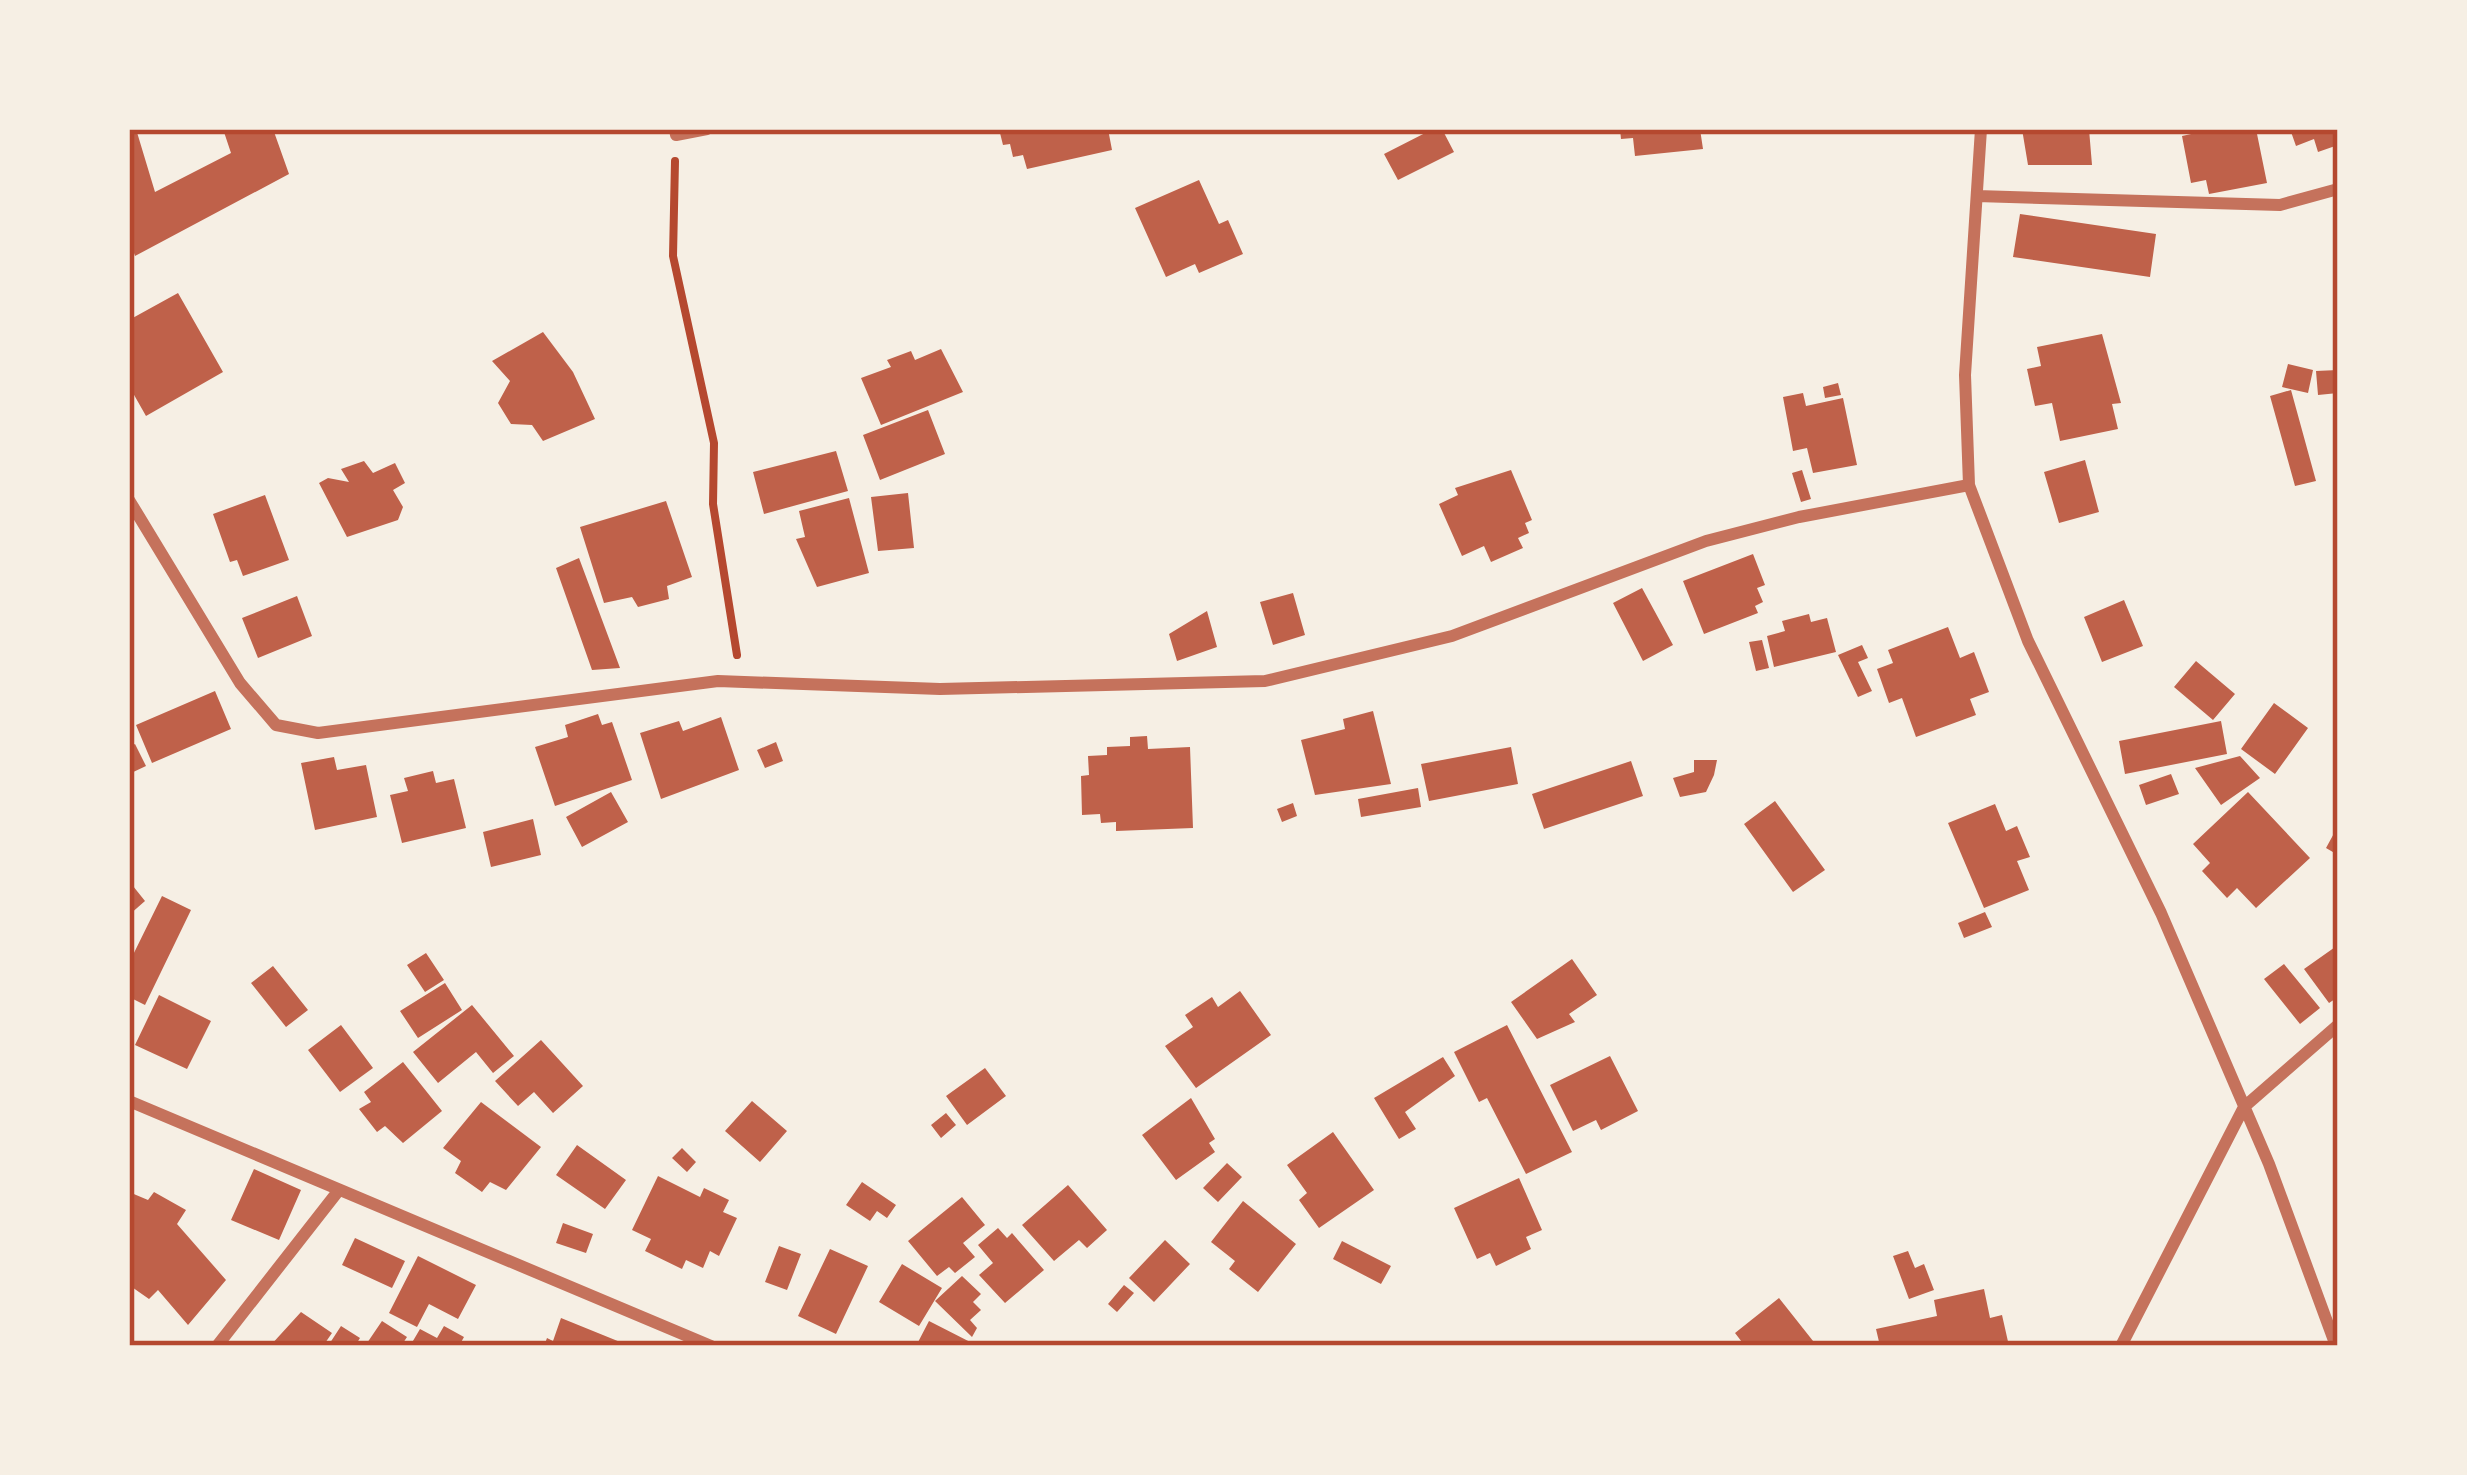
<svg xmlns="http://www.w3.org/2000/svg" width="2467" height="1475" font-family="'Noto Sans',sans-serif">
<rect width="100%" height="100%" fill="#f6efe4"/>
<path fill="#bf614a" d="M129 129H136L155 192 231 153 223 129H273L289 174 135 256 129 238Z
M999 129H1108L1112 150 1027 169 1023 155 1013 157 1010 144 1003 145Z
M1433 129H1442L1454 152 1398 180 1384 154Z
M1620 129H1700L1703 149 1635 156 1633 138 1621 139Z
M2022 129H2089L2092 165H2028Z
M2214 129H2256L2267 183 2209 194 2206 180 2191 183 2182 136Z
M2290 129H2335L2338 145 2318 152 2314 139 2296 146Z
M1199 180 1219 224 1228 220 1243 254 1199 273 1195 264 1166 277 1135 208Z
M2020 214 2156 234 2150 277 2013 257Z
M178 293 223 372 146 416 129 386V320Z
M543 332 573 372 595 419 543 441 532 425 511 424 498 403 510 381 492 361Z
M2102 334 2121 403 2112 404 2118 429 2060 441 2052 403 2035 406 2027 369 2041 366 2037 347Z
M941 349 963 392 881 425 861 378 891 367 887 360 911 351 915 360Z
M2288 364 2313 370 2308 393 2282 387Z
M2338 370V393L2318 395 2316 371Z
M1838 383 1841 395 1825 398 1823 387Z
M2291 390 2316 481 2295 486 2270 396Z
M1803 393 1806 406 1843 398 1857 465 1813 473 1807 448 1793 451 1783 397Z
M928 410 945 454 880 480 863 435Z
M836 451 848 491 764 514 753 472Z
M2085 460 2099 512 2059 523 2044 472Z
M364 461 373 473 395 463 405 483 393 490 403 507 398 520 347 537 319 483 328 478 349 482 341 469Z
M1511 470 1532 520 1525 523 1529 533 1518 538 1523 548 1491 562 1484 546 1462 556 1439 504 1458 495 1455 488Z
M1802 470 1811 499 1801 502 1792 473Z
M908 493 914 548 878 551 871 497Z
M265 495 289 560 243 576 237 560 230 562 213 514Z
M849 498 869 573 817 587 796 539 805 537 799 511Z
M666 501 692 577 667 586 669 599 638 607 632 597 604 603 580 527Z
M1753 554 1765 585 1757 588 1763 602 1755 606 1758 613 1704 634 1683 581Z
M579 558 620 668 592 670 556 568Z
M1642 588 1673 645 1643 661 1613 603Z
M1293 593 1305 635 1273 645 1260 602Z
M297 596 312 636 258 658 242 618Z
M2124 600 2143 646 2102 662 2084 617Z
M1207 611 1217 647 1177 661 1169 634Z
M1809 614 1811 622 1827 618 1836 652 1774 667 1767 636 1785 631 1782 621Z
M1948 627 1960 658 1974 652 1989 692 1970 699 1976 715 1916 737 1902 698 1889 703 1877 669 1893 663 1888 650Z
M1762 640 1769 668 1756 671 1749 642Z
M1862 645 1868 658 1858 662 1872 691 1858 697 1838 655Z
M2196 661 2235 694 2213 720 2174 687Z
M215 691 231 729 152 763 136 725Z
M2274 703 2308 728 2275 774 2241 749Z
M1373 711 1391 784 1315 795 1301 740 1345 729 1343 719Z
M598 714 602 725 612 722 632 780 555 806 535 747 568 737 565 725Z
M721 717 739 770 661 799 640 733 679 721 683 731Z
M2221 721 2227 754 2125 774 2119 741Z
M1147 736 1148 749 1190 747 1193 828 1116 831V822L1101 823 1100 814 1082 815 1081 776 1089 775 1088 756 1107 755V747L1130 746V737Z
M776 742 783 761 765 768 757 750Z
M135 744 146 766 129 774V747Z
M1511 747 1518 784 1429 801 1421 764Z
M2240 756 2260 778 2221 805 2195 768Z
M334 757 337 770 366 765 377 817 315 830 301 763Z
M1694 760H1717L1714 775 1706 792 1680 797 1673 778 1694 772Z
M1631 761 1643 796 1544 829 1532 794Z
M433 771 436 783 454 779 466 828 402 843 390 795 408 791 404 778Z
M2171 774 2179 794 2146 805 2139 785Z
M1418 788 1421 807 1361 817 1358 799Z
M611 792 628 822 582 847 566 817Z
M2248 792 2310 858 2256 908 2237 888 2227 898 2202 871 2210 863 2193 844Z
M1775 801 1825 870 1793 892 1744 824Z
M1293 803 1297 816 1282 822 1277 809Z
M1995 804 2006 831 2017 826 2030 857 2017 861 2029 890 1984 908 1948 823Z
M533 819 541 855 491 867 483 832Z
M2338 826V855L2326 848Z
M129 881 145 901 129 915Z
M162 896 191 910 145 1005 129 997V963Z
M1985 912 1992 927 1964 938 1958 923Z
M2338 945V997L2329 1003 2304 969Z
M426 953 444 980 425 992 407 965Z
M1572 959 1597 995 1569 1014 1575 1022 1537 1039 1511 1002Z
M2284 964 2320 1008 2300 1024 2264 979Z
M273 966 308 1010 286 1027 251 983Z
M445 983 462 1010 418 1038 400 1011Z
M1240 991 1271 1035 1196 1088 1165 1046 1193 1027 1185 1015 1212 997 1218 1007Z
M159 995 211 1021 187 1069 135 1045Z
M472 1005 514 1056 493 1073 476 1052 438 1083 413 1052Z
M341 1025 373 1068 340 1092 308 1050Z
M1507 1025 1572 1152 1526 1174 1487 1098 1479 1102 1454 1052Z
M541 1040 583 1086 553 1113 534 1092 518 1106 495 1081Z
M1610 1056 1638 1111 1601 1130 1596 1120 1573 1131 1550 1085Z
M1443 1057 1455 1076 1405 1112 1416 1129 1399 1139 1374 1098Z
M403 1062 442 1111 403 1143 385 1126 377 1132 359 1109 371 1102 364 1092Z
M985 1068 1006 1096 967 1125 946 1096Z
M1191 1098 1215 1139 1209 1143 1215 1152 1176 1180 1142 1135Z
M752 1101 787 1131 760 1162 725 1131Z
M481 1102 541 1147 506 1190 490 1182 482 1192 455 1173 461 1161 443 1148Z
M946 1113 956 1125 941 1138 931 1125Z
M1333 1132 1374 1190 1319 1228 1299 1200 1307 1193 1287 1165Z
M577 1145 626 1180 605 1209 556 1175Z
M682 1148 696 1162 687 1172 672 1158Z
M1227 1163 1242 1177 1218 1202 1203 1188Z
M254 1169 301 1190 279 1240 231 1220Z
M658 1176 700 1197 704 1188 729 1200 723 1212 737 1218 719 1256 710 1251 703 1268 686 1260 682 1269 645 1251 651 1239 632 1230Z
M1519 1178 1542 1230 1526 1237 1531 1249 1496 1266 1490 1253 1477 1259 1454 1208Z
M862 1182 896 1205 887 1218 877 1211 870 1221 846 1205Z
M1068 1185 1107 1230 1087 1248 1079 1240 1054 1261 1022 1225Z
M129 1192 148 1200 154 1192 186 1210 177 1224 226 1280 188 1325 158 1290 149 1299 129 1285Z
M962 1197 985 1225 963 1243 975 1257 955 1273 949 1267 937 1276 908 1241Z
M1243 1201 1296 1244 1258 1292 1229 1269 1235 1261 1211 1242Z
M563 1223 593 1234 586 1253 556 1243Z
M998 1228 1007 1238 1012 1233 1044 1270 1005 1303 979 1275 993 1263 978 1245Z
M355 1238 405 1261 392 1288 342 1265Z
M1165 1240 1190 1264 1154 1302 1129 1278Z
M1342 1241 1391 1266 1381 1284 1333 1259Z
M779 1246 801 1254 787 1290 765 1282Z
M830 1249 868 1266 836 1334 798 1316Z
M1908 1251 1915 1268 1924 1264 1934 1290 1909 1299 1893 1256Z
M418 1256 476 1285 458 1319 429 1304 417 1327 389 1313Z
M902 1264 942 1288 919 1326 879 1302Z
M962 1276 981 1294 973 1302 981 1310 970 1320 977 1328 972 1337 935 1301Z
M1124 1285 1134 1293 1117 1312 1108 1304Z
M1984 1289 1990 1318 2002 1315 2009 1346H1880L1876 1329 1937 1316 1934 1300Z
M1779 1298 1817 1346H1745L1735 1333Z
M301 1312 332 1333 323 1346H270Z
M561 1318 630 1346H544L547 1338 553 1341Z
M382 1321 407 1337 401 1346H365Z
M929 1321 978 1346H916Z
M341 1326 360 1338 355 1346H328Z
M444 1326 464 1337 459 1346H410L420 1329 437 1338Z"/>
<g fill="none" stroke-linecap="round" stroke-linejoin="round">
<path stroke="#b5482f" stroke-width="8" d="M675 161 673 256 714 443 713 504 737 655"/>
<path stroke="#c5725c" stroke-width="12" d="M675 129 676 135 707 129
M1981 129 1965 375 1969 485 2028 641 2161 913 2269 1164 2336 1346
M1977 196 2280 205 2338 189
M129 500 240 683 276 725 318 733 718 681 940 689 1265 681 1452 636 1706 541 1799 517 1969 485
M129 1101 711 1346
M217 1346 339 1190
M2121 1346 2244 1107 2338 1025"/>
</g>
<rect width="2467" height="1475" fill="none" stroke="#f6efe4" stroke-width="264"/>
<rect x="132" y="132" width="2203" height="1211" fill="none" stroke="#b5482f" stroke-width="4.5"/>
</svg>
